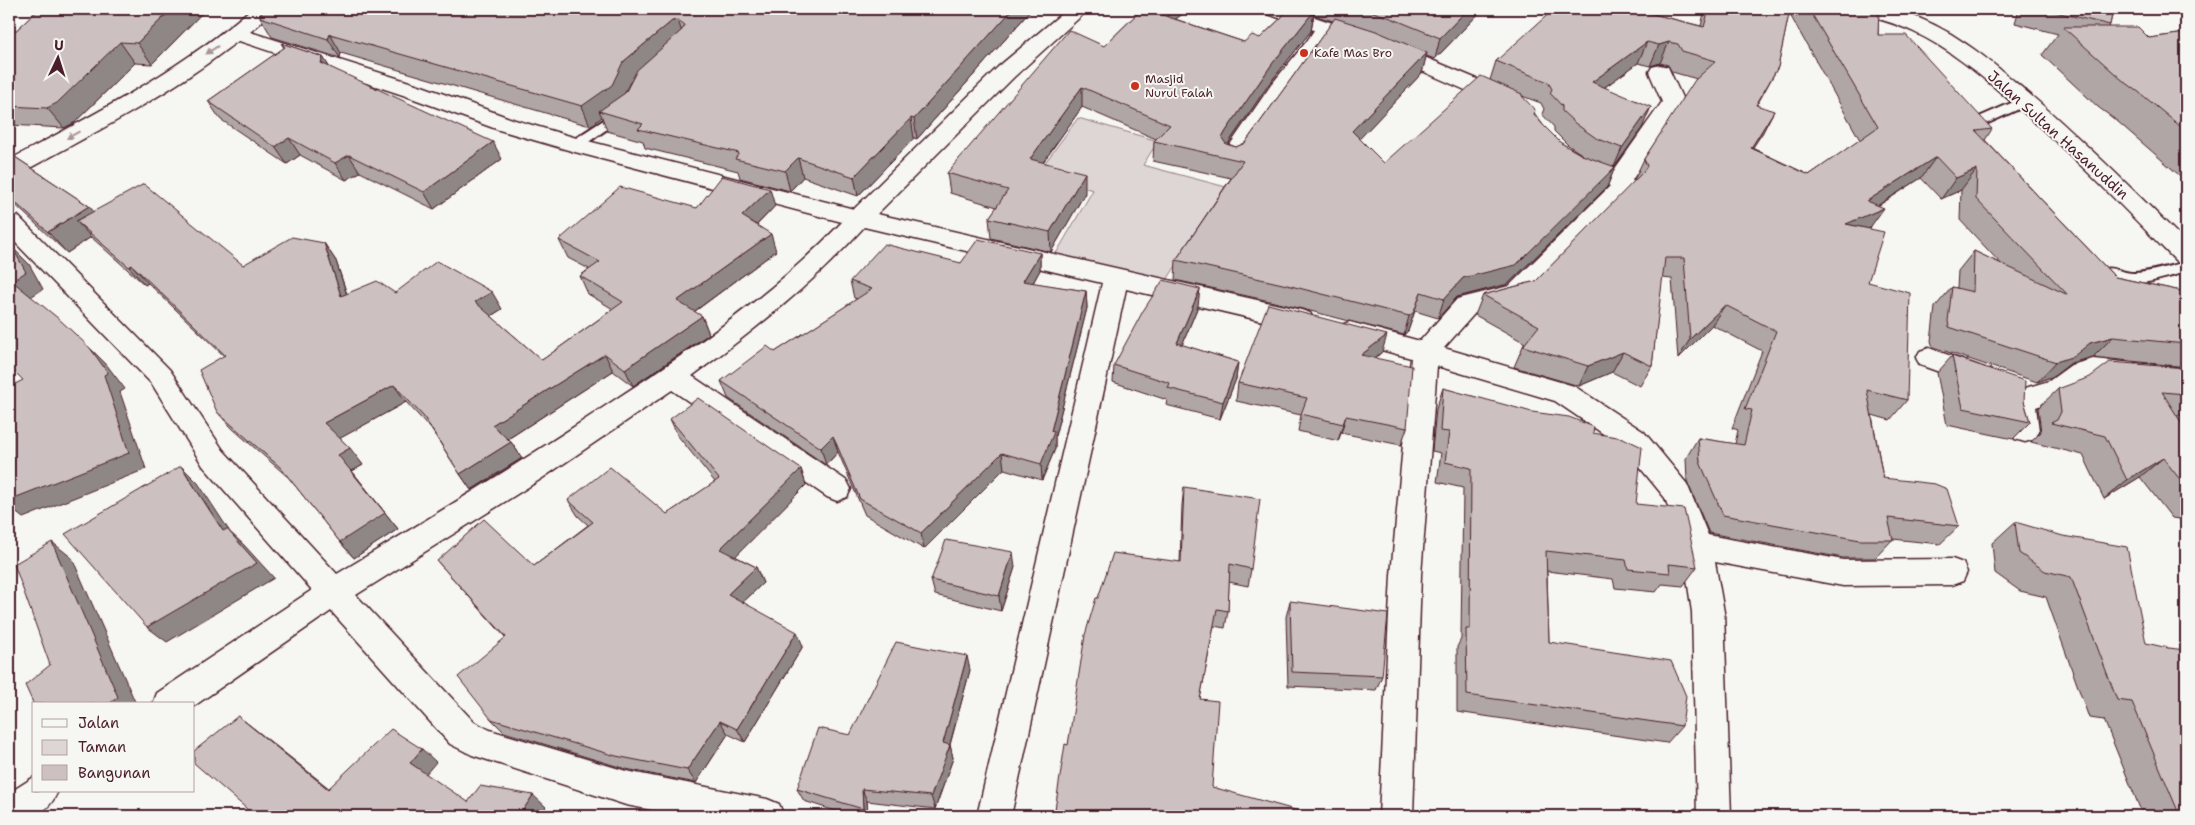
<svg xmlns="http://www.w3.org/2000/svg" width="2195" height="825" font-family="'Shantell Sans',sans-serif">
<rect width="100%" height="100%" fill="#f6f6f2"/>
<filter id="ink" filterUnits="userSpaceOnUse"><feTurbulence type="fractalNoise" baseFrequency=".02" numOctaves="2"/><feDisplacementMap in="SourceGraphic" scale="10" xChannelSelector="R" yChannelSelector="G"/><feConvolveMatrix kernelMatrix="1 2 1 2 8 2 1 2 1" color-interpolation-filters="sRGB"/></filter>
<g filter="url(#ink)">
<path fill="#ddd6d5" stroke="#947a80" d="M1078 118 1158 141 1143 165 1226 187 1165 283 1054 257 1093 190 1036 175Z"/>
<g fill="none" stroke-linecap="round" stroke-linejoin="round">
<defs>
<path id="lane" d="M2025 97 2030 98 2031 101 2030 104 1975 129 1974 135 1969 136 1962 132 1961 127 1963 124Z
M622 108 629 112 627 115 580 148H570L568 145 570 142Z
M2186 262V272C2167 277 2115 296 2102 273L2104 269C2114 266 2124 274 2135 273 2152 272 2169 266 2186 262Z"/>
<path id="street" d="M1067 9H1089L1014 77 877 214 1301 310 1310 313 1314 320 1310 327 1301 330 1126 289 1011 816H977L1102 283 864 227C813 284 753 331 692 376L847 481 851 489 847 497 837 501 827 497 672 390 541 479 356 595 474 722 490 730 626 771 767 799 779 804 784 816H683L626 805 472 755 450 744 331 611 194 706V704H153L157 693 312 590 203 466 152 384 9 236V214L18 216 170 370 223 450 337 574C432 517 527 459 619 397 697 346 777 291 842 222L575 152 499 130 406 96 230 38 227 34 230 30 237 28 244 30 422 86 515 120 580 139 854 209 998 67Z
M1262 9H1291L1386 41 1513 94 1516 99 1513 104 1505 106 1497 104 1372 49 1331 36 1287 95 1241 162 1233 165 1225 162 1222 157 1225 152 1271 85 1307 41 1314 30 1265 13Z
M1660 65 1668 67 1684 102 1632 180 1636 186 1632 192 1526 300 1475 313 1444 348 1574 386 1644 432 1687 484 1708 535 1843 560 1952 559 1963 563 1967 572 1963 581 1952 585 1843 586 1715 562 1724 612 1731 816H1697L1692 612 1682 546 1665 498 1624 448 1555 401 1437 366 1421 575 1413 816H1379L1391 575 1411 358 1341 339 1337 332 1341 325 1350 322 1420 341 1457 299 1509 286 1610 186 1568 169 1564 164 1568 159 1576 156 1614 170 1662 102 1649 72 1652 67Z
M1929 348 1990 370 1994 377 1990 384 1981 387 1920 365 1916 358 1920 351Z
M2093 359 2186 368V388L2089 380 2069 395 2036 407 2039 431 2035 439 2025 442 2015 439 2011 431 2008 402 2012 394 2025 388 2049 381 2071 365Z
M34 777V791H58C47 816 33 816 9 816V793Z"/>
<path id="secondary" d="M251 9H273C262 25 242 38 227 49 162 99 88 136 17 175L9 178V160C93 115 178 72 251 9Z
M1853 9C1870 8 1888 8 1905 13 1949 27 1986 57 2020 86 2078 135 2132 189 2186 242V265L2177 262C2122 206 2067 149 2007 98 1978 73 1948 48 1914 32 1895 23 1876 18 1856 13Z"/>
</defs>
<use href="#lane" stroke="#4a1f2b" stroke-width="4"/>
<use href="#street" stroke="#4a1f2b" stroke-width="3"/>
<use href="#secondary" stroke="#4a1f2b" stroke-width="3"/>
<use href="#lane" fill="#f6f6f2" fill-rule="evenodd"/>
<use href="#street" fill="#f6f6f2" fill-rule="evenodd"/>
<use href="#secondary" fill="#f6f6f2" fill-rule="evenodd"/>
</g>
<path fill="#afa6a5" stroke="#4a1f2b" fill-rule="evenodd" d="M39 9H206L152 64 135 63 74 123 64 128 9 125V37Z
M263 9H1032L917 139 914 138 858 196 803 177 790 191 740 178 738 171 645 148 643 141 607 131 602 117 590 126 341 53 340 58 272 37 260 17Z
M1129 9H1190L1175 19 1244 42 1260 38 1281 18 1288 9H1483L1435 59 1426 56 1422 73 1359 139 1384 163 1490 80 1496 61 1641 11 1701 26 1705 9H1879L1878 35 1992 129 1985 140 2115 277 2186 292V367L2093 357 2071 363 2054 376 2037 382 1933 347 1931 341 1935 307 1952 287 1957 288 1958 271 1974 251 2001 264 1960 220 1961 190 1941 199 1921 178 1878 206 1870 229 1868 282 1907 400 1890 420 1872 415 1883 478 1959 526 1940 544 1893 539 1875 558H1843L1709 533 1687 481 1686 458 1698 438 1735 444 1738 430 1732 428 1762 351 1712 325 1678 359 1672 279 1662 278 1652 366 1640 386 1612 372 1579 386 1514 367 1523 346 1525 343 1475 315 1483 295 1536 281 1635 181 1634 180 1644 159 1697 79 1672 72 1668 65 1660 63 1650 66 1638 63 1605 87 1642 128 1615 167 1607 187 1508 284 1457 297 1438 318 1415 311 1408 331 1404 335 1283 304 1175 280 1176 260 1231 178 1153 161 1154 141 1156 139 1082 107 1043 162 1085 193 1051 252 991 238 989 218 997 207 950 193 947 173 1104 46 1138 13ZM1789 13 1860 140 1809 175 1752 148 1763 132 1757 105 1778 67ZM1314 15 1333 21 1245 143 1236 147 1228 144 1269 84 1311 31ZM1522 96 1541 103 1544 109 1542 114 1554 127V131L1568 145 1583 155 1561 143 1543 125Z
M2019 9H2113L2110 25 2108 27 2149 38 2186 33V181L2117 121 2098 107 2042 55 2058 34 2015 23Z
M2178 9H2186V11Z
M281 43 323 57 329 67 502 159 434 209 360 172 346 180 300 155 287 164 220 119 208 101 284 48Z
M9 153 89 206 93 212 243 265 324 243 336 261 347 294 395 293 502 309 491 316 542 360 613 309 588 294 580 276 589 269 568 258 559 240 697 208 775 206 757 225 776 251 694 312 702 316 709 334 633 386 613 371 508 439 511 442 522 458 471 490 460 474 431 429 406 402 340 438 363 465 352 471 398 529 354 558 340 542 289 478 233 429 217 412 224 356 148 283 145 285 91 237 67 253 9 199Z
M1040 253V270L1033 283 1086 291 1087 308 1055 436V449L1042 480 1004 469 924 549 865 515 838 452 826 465 728 398 721 381 775 352 857 299 854 298 850 281 961 263Z
M1198 306 1182 345 1238 362 1236 379 1220 419 1166 405 1167 400 1113 382 1114 365Z
M1382 352 1375 358 1407 428 1401 445 1341 433 1338 441 1298 431 1301 415 1236 401 1238 383Z
M1952 356 2024 401 2030 422 2013 439 1947 425 1937 373Z
M2186 368V416L2177 415 2186 430V520L2172 518 2140 477 2104 499 2083 455 2031 442 2041 432 2038 408 2058 389Z
M1443 388 1593 433 1636 504 1697 567 1683 586 1662 584 1656 592 1615 588 1613 579 1547 571 1549 642 1682 726 1667 743 1457 712V647L1461 639 1463 488 1437 482 1441 453 1432 451 1436 409Z
M670 419 801 469 806 485 735 556 756 567 763 583 743 602 803 646 745 742 728 734 696 783 626 769 504 732 491 719 505 637 437 561 534 566 588 525 578 516 568 500 667 514 715 482 678 436Z
M1184 487 1251 569 1248 586 1229 582 1228 611 1225 628 1214 626 1200 699 1054 816 1098 598 1180 562 1182 505Z
M2015 522 2146 643 2186 816H2143L2104 720 2089 718 2046 597 2020 591 1995 573 1992 543Z
M1015 567 1001 611 935 595 931 580Z
M1290 601 1382 676 1376 690 1288 686 1286 617Z
M970 670 950 745 953 758 935 809 867 801 868 816H851L804 801 797 789 850 735Z"/>
<path fill="#8f8786" stroke="#4a1f2b" d="M172 9H206L152 64 137 43Z
M1013 9H1032L917 139 914 119Z
M1168 9H1190L1167 25Z
M1468 9H1483L1435 59 1440 38Z
M1314 11 1311 31 1269 84 1223 151 1222 138 1226 131 1272 64Z
M678 20 684 39 678 41 630 82 619 105 599 111 602 117 590 126 582 106 623 62 672 21Z
M330 34 341 53 340 58 328 39Z
M120 42 135 63 74 123 64 128 47 108Z
M1647 42 1638 63 1584 102 1592 82Z
M1669 42 1660 63 1650 66 1659 45Z
M1427 53 1422 73 1348 151 1352 131Z
M323 57 334 74 321 63Z
M1082 87V107L1032 178 1030 159Z
M1651 107 1642 128 1613 169 1622 148Z
M1774 111 1763 132 1739 169 1751 148Z
M911 118 914 138 858 196 854 177Z
M289 138 300 155 287 164 275 147Z
M493 142 502 159 434 209 424 192Z
M349 155 360 172 346 180 335 163Z
M1936 157 1921 178 1853 221 1884 208 1869 229 1846 224 1867 201Z
M798 158 803 177 790 191 785 171Z
M1615 167 1607 187 1508 284 1457 297 1438 318 1444 299 1463 278Z
M1977 169 1961 190 1941 199 1956 178Z
M1085 173V193L1051 252 1050 232Z
M770 189 775 206 748 234 742 216Z
M89 206 107 227 76 221 91 237 67 253 48 232Z
M771 234 776 251 684 319 677 301Z
M324 243 336 261 353 314 341 296Z
M12 247 29 264 43 289 29 298 12 281Z
M1040 253V270L1024 299 1023 281Z
M132 265 148 283 145 285 129 267Z
M1200 289 1198 306 1176 360 1177 343Z
M1086 291 1087 308 1055 436V449L1042 480 1041 464 1051 431Z
M492 292 502 309 486 319 475 302Z
M1421 292 1408 331 1404 335 1409 316Z
M1725 305 1712 325 1678 359 1690 339Z
M702 316 709 334 633 386 625 369Z
M1387 335 1382 352 1357 372 1361 355Z
M2113 337 2093 357 2071 363 2054 376 2037 382 2056 362 2090 343Z
M90 348 106 364 125 389 120 392 146 469 23 518 9 507V500Z
M1623 352 1612 372 1579 386 1588 366Z
M605 354 613 371 503 442 492 425Z
M1238 362 1236 379 1220 419 1223 402Z
M394 385 406 402 337 440 324 423Z
M1346 416 1341 433 1338 441 1343 424Z
M833 436 838 452 826 465 821 448Z
M511 442 522 458 471 490 460 474Z
M350 448 363 465 352 471 398 529 354 558 340 542 338 455Z
M1002 453 1004 469 924 549 921 533Z
M2163 458 2140 477 2104 499 2127 480Z
M181 466 198 483 230 532 244 545 274 578 167 642 147 627 223 531Z
M801 469 806 485 728 564 720 549Z
M52 542 72 558 136 704H109Z
M1013 552 1015 567 1001 611 999 596Z
M756 567 763 583 736 609 728 594Z
M797 632 803 646 745 742 737 729Z
M967 656 970 670 948 751 950 745 953 758 935 809 931 796 943 743Z
M238 716 256 730 345 801 328 789Z
M720 721 728 734 696 783 687 770Z
M422 749 436 762 425 775 410 763Z
M862 789 867 801 868 816H866L863 809Z
M533 795 546 807 539 816H519Z"/>
<path fill="#ccc1c0" stroke="#4a1f2b" d="M39 9H172L137 43 120 42 57 103 47 108 9 106V37Z
M263 9H1013L914 119 911 118 854 177 798 158 785 171 735 159 739 153 638 129 643 124 599 111 625 93 637 70 682 30 685 25 678 20 672 21 623 62 612 85 582 106 330 34 328 39 260 17Z
M1142 9H1144L1244 42 1252 35 1260 38 1281 18 1288 9H1307L1314 11 1272 64 1226 131 1222 138 1226 144 1236 147 1245 143 1335 18 1376 31 1427 53 1352 131 1384 163 1481 76 1522 94V96L1535 110 1534 114 1543 125 1561 143 1582 155 1615 167 1516 265 1463 278 1444 299 1421 292 1414 312 1409 316 1287 285 1176 260 1243 161 1154 141 1170 125 1082 87 1030 159 1085 173 1050 232 989 218 1008 190 947 173 1069 30 1104 46Z
M1364 9H1468L1440 38 1391 18Z
M1554 9H1641V11L1704 27 1709 9H1790L1778 67 1756 105 1774 111 1751 148 1809 175 1878 127 1809 9H1879L1878 35H1906L1992 129 1976 131 2115 277 2186 292V344L2113 337 2090 343 2074 356 2056 362 1949 327 1948 321 1952 287 1973 292 1974 251 2068 295 1976 199 1977 169 1956 178 1936 157 1867 201 1884 208 1846 224 1884 232 1868 282 1910 293 1907 400 1867 390 1883 478 1935 484 1947 489 1959 526 1888 518 1893 540H1860L1723 515 1700 462 1698 438 1744 445 1752 410 1745 409 1776 331 1725 305 1690 339 1684 258H1665L1652 366 1623 352 1588 366 1523 346 1539 326 1483 295 1536 281 1643 172 1647 166 1644 159 1695 80 1716 61 1682 51 1678 44 1669 42 1659 45 1647 42 1592 82 1651 107 1622 148 1596 138 1576 124 1562 111V106L1550 93 1552 89 1548 82 1496 61Z
M2043 9H2113L2110 25Z
M2063 27H2138L2149 38 2186 33V131L2140 93 2121 79Z
M281 43 323 57 321 63 493 142 424 192 349 155 335 163 289 138 275 147 208 101 285 47Z
M9 153 89 206 48 232 9 197Z
M722 176 770 189 742 216 771 234 677 301 702 316 625 369 605 354 492 425 511 442 460 474 424 417 394 385 324 423 350 448 338 455 385 513 340 542 281 468 217 412 199 370 225 355 132 265 129 267 76 221 144 184 243 265 292 237 324 243 341 296 377 281 395 293 437 261 492 292 475 302 542 360 623 302 580 276 600 262 559 240 620 187 697 208Z
M978 239 1040 253 1023 281 1086 291 1051 431 1054 432 1041 464 1002 453 921 533 860 499 833 436 821 448 721 381 767 346 775 352 872 289 850 281 884 244 961 263Z
M12 247 26 272 12 281 59 319 90 348 108 373 104 375 129 453 9 500V455L12 453 9 447V387L23 380 9 366V249Z
M1163 280 1200 289 1177 343 1238 362 1223 402 1168 388 1170 383 1114 365 1143 311Z
M1268 304 1387 335 1361 355 1412 366 1407 428 1346 416 1343 424 1301 414 1307 398 1238 383Z
M1952 356 2025 381 2024 401 2030 422 1963 408Z
M2110 362 2186 368V394L2162 392 2186 430V487L2163 458 2127 480 2105 436 2051 423 2057 420 2061 412 2058 389 2090 377Z
M1443 388 1532 412 1569 417 1594 427 1593 433 1623 438 1642 447 1636 504 1684 509 1697 567 1669 564 1670 573 1628 569 1626 560 1546 551 1549 642 1671 661 1686 696 1682 726 1467 695 1466 629H1470L1471 468 1445 462 1449 432 1440 431Z
M698 398 801 469 720 549 756 567 728 594 797 632 737 729 720 721 687 770 616 756 491 719 458 677 506 637 437 561 484 519 534 566 593 522 568 500 610 467 667 514 719 479 670 419Z
M181 466 223 531 227 529 257 563 147 627 65 534Z
M1184 487 1260 499 1251 569 1230 564 1228 611 1217 609 1200 699 1218 701 1212 787 1317 816H1054L1065 744 1068 745 1085 635 1096 598H1098L1113 553 1181 562Z
M2015 522 2063 536 2127 547 2146 643 2168 648 2186 650V816H2180L2132 702 2117 700 2071 577 2045 571 2019 553Z
M946 540 1013 552 999 596 931 580Z
M52 542 118 697 109 704H34V705L25 685 50 665 14 564Z
M1290 601 1388 614 1382 676 1292 672Z
M896 642 967 656 943 743 950 745 931 796 862 789 863 809 797 789 818 728 850 735Z
M238 716 328 789 391 729 422 749 410 763 468 802 480 786 533 795 519 816H255L194 763V751Z"/>
<defs><path id="oneway-solid" d="M-6-.8H1V-3.2L6.5 0L1 3.2V.8H-6Z" transform="scale(1.25)"/></defs>
<g fill="#a99598">
<use href="#oneway-solid" transform="translate(212 50) rotate(146)"/>
<use href="#oneway-solid" transform="translate(73 135) rotate(151)"/>
</g>
</g>
<g fill="#c8321e" stroke="#f6f6f2" stroke-width="2">
<circle cx="1304" cy="53" r="5"/>
<circle cx="1135" cy="86" r="5"/>
</g>
<g text-anchor="middle" stroke-width="4" stroke-linejoin="round" paint-order="stroke">
<g font-size="12" fill="#4a1f2b" stroke="#f6f6f2" text-anchor="start">
<text x="1314" y="57">Kafe Mas Bro</text>
<text x="1145" y="83">Masjid<tspan x="1145" dy="14">Nurul Falah</tspan></text>
</g>
<g font-size="15" fill="#4a1f2b" stroke="#f6f6f2">
<text transform="translate(2058 135) rotate(42)" y="5">Jalan Sultan Hasanuddin</text>
</g>
</g>
<rect width="2195" height="825" fill="none" stroke="#f6f6f2" stroke-width="30"/>
<rect x="15" y="15" width="2165" height="795" fill="none" stroke="#4a1f2b" stroke-width="2" filter="url(#ink)"/>
<rect x="32" y="702" width="162" height="90" fill="#f6f6f2" stroke="#b1a0a2"/>
<rect x="42" y="719" width="25" height="8" fill="#f6f6f2" stroke="#b1a0a2"/>
<text x="78" y="728" font-size="15" fill="#4a1f2b">Jalan</text>
<rect x="42" y="740" width="25" height="15" fill="#ddd6d5" stroke="#b1a0a2"/>
<text x="78" y="752" font-size="15" fill="#4a1f2b">Taman</text>
<rect x="42" y="765" width="25" height="15" fill="#ccc1c0" stroke="#b1a0a2"/>
<text x="78" y="778" font-size="15" fill="#4a1f2b">Bangunan</text>
<g transform="translate(58 58) rotate(4)" stroke="#f6f6f2" stroke-width="4" paint-order="stroke">
<path d="M0-4L9 19L0 12L-9 19Z" fill="#4a1f2b"/>
<text y="-8" font-size="14" font-weight="bold" text-anchor="middle" fill="#4a1f2b">U</text>
</g>
</svg>
